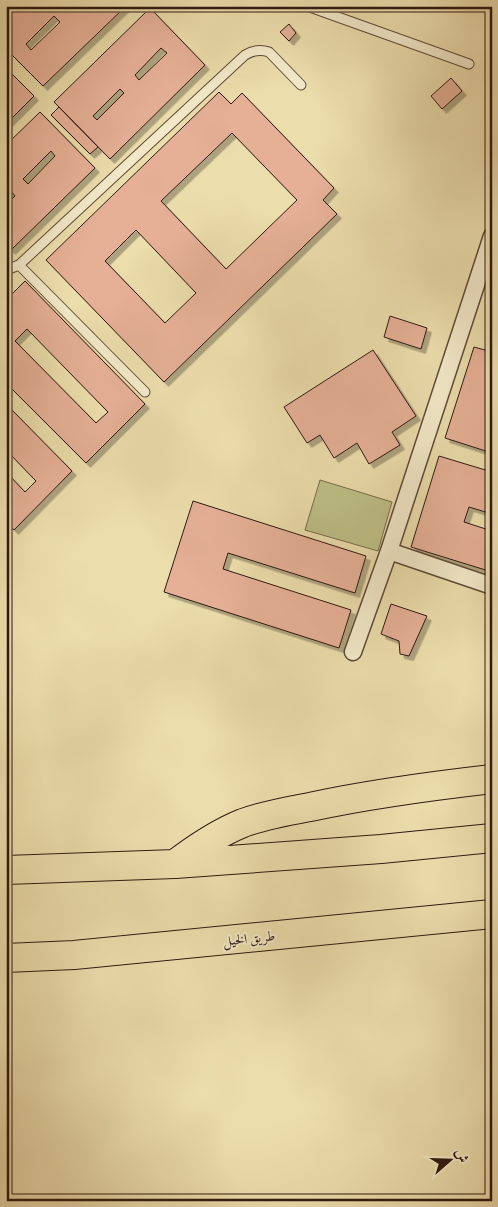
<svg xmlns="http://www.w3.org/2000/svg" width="498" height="1207" font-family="Vollkorn,Amiri,serif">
<defs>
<filter id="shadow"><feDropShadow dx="4.5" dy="4.5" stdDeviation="0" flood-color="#0004"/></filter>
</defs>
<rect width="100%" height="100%" fill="#ecddac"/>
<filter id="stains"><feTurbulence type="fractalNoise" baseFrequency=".004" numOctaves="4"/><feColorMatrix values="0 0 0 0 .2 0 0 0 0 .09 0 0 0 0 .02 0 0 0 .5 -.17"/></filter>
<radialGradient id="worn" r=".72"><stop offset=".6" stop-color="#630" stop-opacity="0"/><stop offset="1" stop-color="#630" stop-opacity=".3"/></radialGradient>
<path fill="#bdbf86" stroke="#766c4b" d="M320 480 392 502 378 551 305 530Z"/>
<path fill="#e5b096" stroke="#2e1910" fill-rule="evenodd" filter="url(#shadow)" d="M13 6H71L73 9 76 6H126L43 86 6 49V13ZM54 16 60 22 31 50 26 44Z
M150 8 205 65 110 159 54 102ZM161 48 167 53 139 80 135 75ZM120 89 124 93 97 120 93 116Z
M289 24 296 33 289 41 280 32Z
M6 68 34 96 6 124Z
M451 78 462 91 442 109 431 96Z
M219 92 231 104 242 93 334 188 323 200 337 214 164 382 46 260ZM232 133 297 200 226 269 161 201ZM136 230 196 293 165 323 105 261Z
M59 107 98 147 90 154 51 115Z
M40 112 95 168 11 250 6 246V205L15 196 11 191 6 196V145ZM51 151 55 156 28 184 23 179Z
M25 281 145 404 86 463 6 383V300ZM27 329 108 412 96 423 15 341Z
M390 316 427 328 421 349 384 337Z
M474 347 492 352V453L445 438Z
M373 350 416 416 392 432 400 445 369 464 357 443 334 458 320 435 307 443 284 407Z
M6 404 72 471 14 530 6 522V472L25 492 36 481 6 450Z
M439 456 492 472V514L469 507 464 522 492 531V572L411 547Z
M193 501 366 556 355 593 228 553 223 569 351 610 339 648 164 592Z
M391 604 427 616 409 656 400 654 399 641 381 634Z"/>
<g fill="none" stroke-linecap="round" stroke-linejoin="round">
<defs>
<path id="service" d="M307 6 469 64
M19 265 145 392
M6 270 19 265 245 55C253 50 260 49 269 52L301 85"/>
<path id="minor" d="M389 551 492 586
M353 652 389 551 492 236"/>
<path id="motorway" d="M175 864C196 848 218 833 243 823 265 815 288 811 310 807 370 794 431 786 492 779
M6 870 175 864 381 849 492 838
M6 958 74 955 492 914"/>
</defs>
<use href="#service" stroke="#5e4a37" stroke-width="11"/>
<use href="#minor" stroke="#5e4a37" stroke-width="19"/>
<use href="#motorway" stroke="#2e1910" stroke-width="30"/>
<use href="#service" stroke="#f3e9c9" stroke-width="9"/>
<use href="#minor" stroke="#f3e9c9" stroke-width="16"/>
<use href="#motorway" stroke="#ecddac" stroke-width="28"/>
</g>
<g text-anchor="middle" stroke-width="4" stroke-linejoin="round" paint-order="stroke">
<g font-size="14" fill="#2e1910" stroke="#f3e9c9">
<text transform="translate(249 938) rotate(-6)" y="5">طريق الخيل</text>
</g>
</g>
<rect width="498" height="1207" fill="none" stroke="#ecddac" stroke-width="25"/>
<rect x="8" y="8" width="483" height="1192" fill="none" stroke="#2e1910" stroke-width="2.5"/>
<rect x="12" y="12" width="473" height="1182" fill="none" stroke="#2e1910"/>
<g transform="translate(450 1160) rotate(70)" stroke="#f3e9c9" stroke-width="4" paint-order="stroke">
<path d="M0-4L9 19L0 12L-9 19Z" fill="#2e1910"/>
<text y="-8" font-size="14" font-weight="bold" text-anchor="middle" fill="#2e1910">ش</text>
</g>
<rect width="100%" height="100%" filter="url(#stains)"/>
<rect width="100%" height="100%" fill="url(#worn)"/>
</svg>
